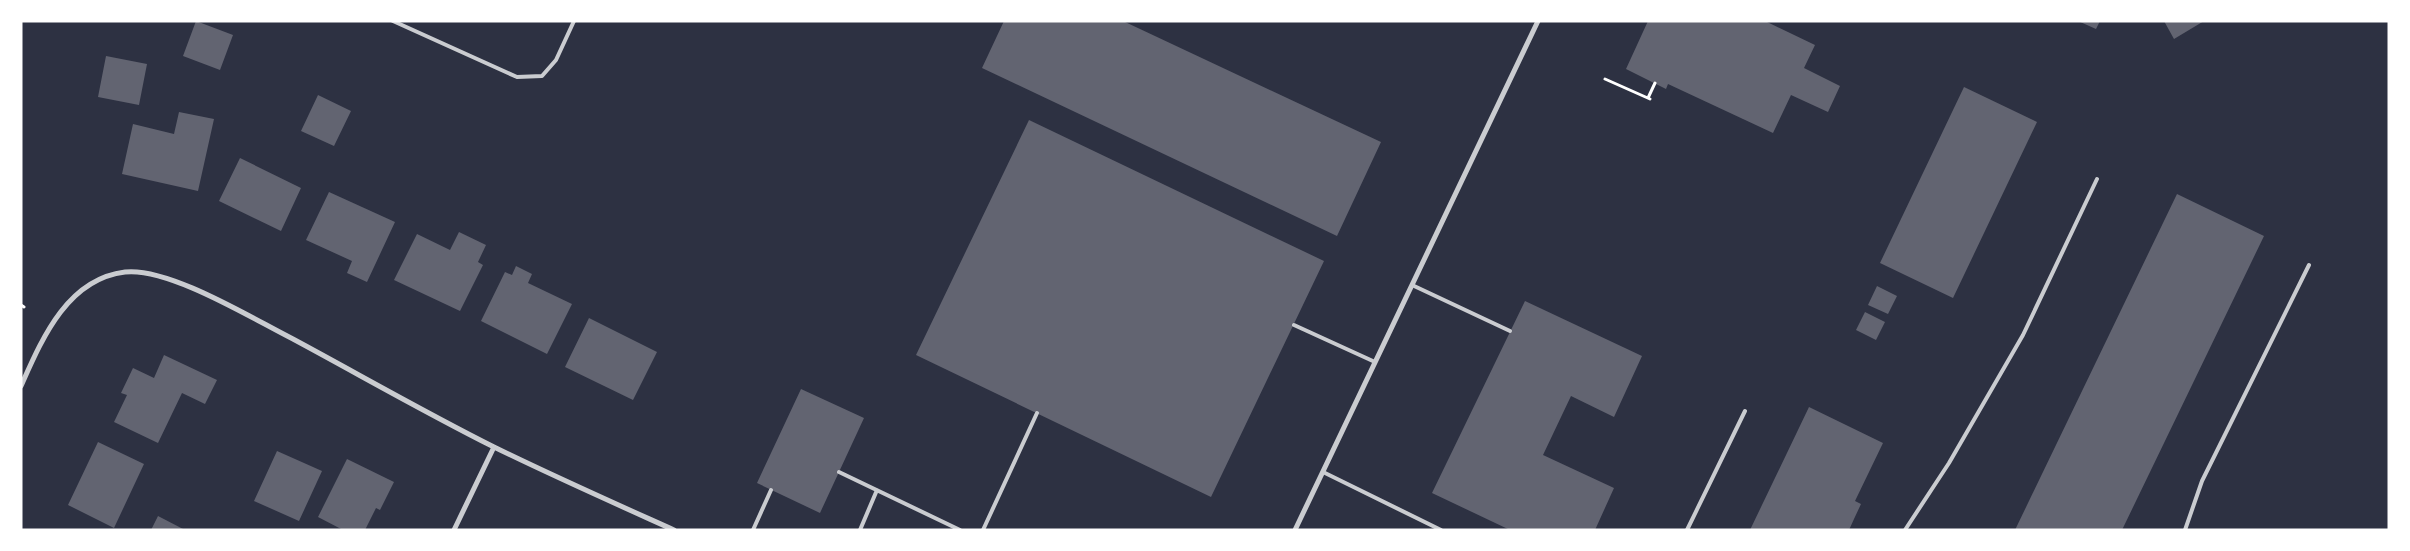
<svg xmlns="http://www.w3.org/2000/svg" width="2410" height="551" font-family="'Zilla Slab',serif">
<rect width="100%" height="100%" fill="#2d3142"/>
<path fill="#626471" d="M196 21 233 35 220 70 183 56Z
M1004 21H1123L1381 142 1337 236 982 68Z
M1648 21H1765L1815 45 1804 68 1840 86 1828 112 1791 95 1773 133 1668 84 1666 89 1626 69Z
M2078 21H2100L2096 29Z
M2164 21H2204L2174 39Z
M106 56 147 64 139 105 98 97Z
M1964 87 2037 122 1953 298 1880 263Z
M318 95 351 111 334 146 301 131Z
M179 112 214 119 198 191 122 174 133 124 174 134Z
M1029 120 1324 261 1211 497 916 355Z
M240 158 301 188 281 231 219 201Z
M329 192 395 222 367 282 347 273 352 261 306 240Z
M2177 194 2264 236 2122 530H2015Z
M459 232 486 245 478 262 483 265 460 311 394 280 417 234 450 250Z
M516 266 532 274 528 283 572 304 547 354 481 321 505 272 512 275Z
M1877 286 1897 296 1888 314 1868 305Z
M1525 301 1642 356 1614 417 1571 396 1543 455 1614 488 1595 530H1510L1432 493Z
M1865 312 1885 322 1876 340 1856 330Z
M589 318 657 352 633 400 565 367Z
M164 355 217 380 205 404 182 393 158 443 114 422 127 395 121 393 133 368 154 378Z
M801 389 864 418 820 513 757 483Z
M1809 407 1883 443 1855 501 1861 504 1854 519 1849 530H1750Z
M98 442 144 464 114 528 68 505Z
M277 451 322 471 299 521 254 501Z
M347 459 394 482 380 510 376 508 365 530H343L318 517Z
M158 516 185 530H151Z"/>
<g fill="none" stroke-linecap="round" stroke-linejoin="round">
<path stroke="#fff" stroke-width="3" d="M1605 79 1650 99
M1648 98 1655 83
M21 305 24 307"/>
<path stroke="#caccd0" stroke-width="4" d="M393 21 517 77 542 76 556 60 574 21
M1412 285 1510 331
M1294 325 1375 362
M839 472 960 530
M1323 472 1441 530
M753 530 771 490
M860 530 877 490
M983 530 1037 413
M1687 530 1745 411
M1905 530 1949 463 2023 335 2097 179
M2185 530 2202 481 2309 265"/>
<path stroke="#caccd0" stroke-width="5" d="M21 386C42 339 67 279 125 272 169 267 253 319 293 339 360 375 426 413 494 447 553 476 614 503 674 530
M454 530 494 447
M1295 530 1538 21"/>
</g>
<rect width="2410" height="551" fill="none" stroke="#ffffff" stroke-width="45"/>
</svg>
